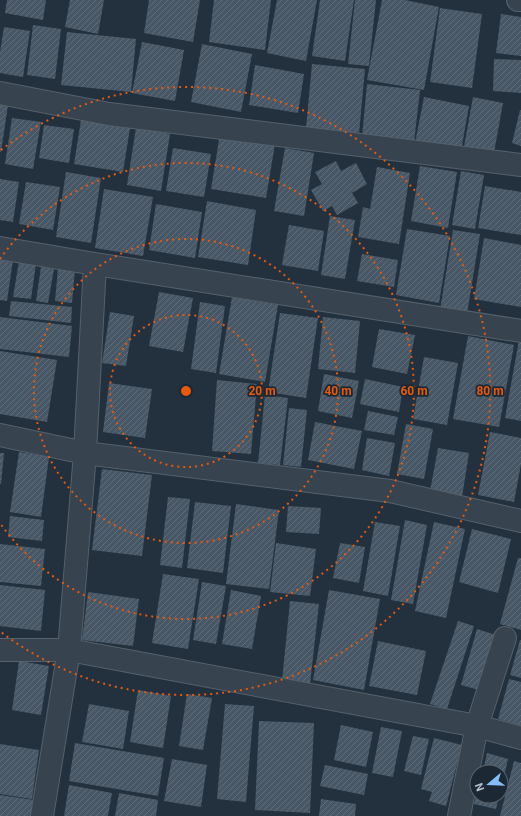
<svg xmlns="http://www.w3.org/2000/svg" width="521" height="816" font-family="Roboto,sans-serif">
<defs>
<pattern id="building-hatch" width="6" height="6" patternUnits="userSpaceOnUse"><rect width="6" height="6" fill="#475765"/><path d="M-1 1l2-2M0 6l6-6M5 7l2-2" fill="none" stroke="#5f6d7a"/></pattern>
</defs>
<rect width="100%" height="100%" fill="#23313e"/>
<path fill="url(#building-hatch)" d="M7 0H46L43 20 5 13Z
M70 0H104L98 34 65 27Z
M149 0H200L193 42 144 33Z
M214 0H271L265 50 209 42Z
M277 0H317L306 61 267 53Z
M320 0H354L345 61 312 56Z
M355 0H376L369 66 348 64Z
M382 0H405L439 7 424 90 367 80Z
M440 8 482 14 472 88 430 82Z
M501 14 521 17V56L496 53Z
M33 25 61 29 55 79 27 75Z
M4 27 30 31 23 77 0 73V52Z
M67 32 136 39 131 92 61 85Z
M142 42 184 50 175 101 132 93Z
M202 44 252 54 241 112 191 102Z
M494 59 521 60V93L493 91Z
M312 64 365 69 359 134 306 128Z
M255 65 304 74 298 113 249 105Z
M367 84 420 90 414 143 362 137Z
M424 97 469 106 461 151 415 143Z
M473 97 503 103 493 158 463 152Z
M0 104 8 105 1 152H0Z
M520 110H521V146L512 143Z
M12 118 41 122 33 169 5 164Z
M81 120 130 128 123 172 74 164Z
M44 125 74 129 69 163 39 158Z
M136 128 170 134 161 191 127 185Z
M220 134 275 144 266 198 211 189Z
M173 148 211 154 204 197 166 191Z
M285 148 314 153 304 216 274 211Z
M336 161 341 171 356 163 367 184 352 193 358 203 337 215 332 206 323 211 311 190 322 184 315 172Z
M420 166 457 172 448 228 411 221Z
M377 167 410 173 399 244 358 237 363 207 370 209Z
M461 171 484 175 475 229 452 225Z
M66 172 101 178 91 243 56 237Z
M0 179 19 182 13 222 0 220Z
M26 182 60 187 53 230 19 224Z
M485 186 521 192V235L478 228Z
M104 189 153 197 143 256 95 248Z
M207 201 256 210 248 265 198 257Z
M156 204 202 212 195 258 149 250Z
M330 216 355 220 345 279 321 275Z
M289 225 324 231 318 271 282 265Z
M407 229 450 236 439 303 396 295Z
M453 230 480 234 467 314 440 310Z
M484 238 521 245V307L474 299Z
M362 254 398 260 394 287 357 281Z
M0 258 13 260 7 301 0 300Z
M19 261 36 264 31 299 13 297Z
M41 267 54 269 48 303 36 301Z
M58 268 75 269 72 303 55 301Z
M159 292 193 298 183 352 149 346Z
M232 297 278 305 265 382 219 374Z
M11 301 72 307 71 323 9 316Z
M200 302 225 306 216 373 191 369Z
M110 312 134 316 126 366 102 363Z
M280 313 318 318 306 398 268 392Z
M0 317 72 326 69 357 0 349Z
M323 317 360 321 355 373 318 369Z
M379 329 415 335 407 374 372 367Z
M468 336 514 345 499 427 453 419Z
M519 340H521V421L505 418Z
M0 351 57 360 47 422 0 414Z
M424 357 458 363 447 425 413 419Z
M324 374 359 381 352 418 318 411Z
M365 379 403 387 399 412 360 404Z
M217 380 257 384 251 454 212 451Z
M109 383 152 389 145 438 103 432Z
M265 395 288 398 280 465 258 463Z
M289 408 307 410 301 467 283 465Z
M368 411 398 417 394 435 364 430Z
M315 422 362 431 354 469 308 460Z
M406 424 433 429 424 479 397 474Z
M490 432 521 438V464L514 502 478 495Z
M367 438 395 443 389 476 362 470Z
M438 448 469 453 462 497 430 491Z
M19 452 49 457 41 517 10 512Z
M0 453H4L1 484H0Z
M102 469 152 475 142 556 92 550Z
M168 497 190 499 182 568 160 565Z
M195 502 231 506 223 573 187 568Z
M236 504 279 510 269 589 226 584Z
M288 506 321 508 319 534 286 532Z
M10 516 44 520 42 541 8 537Z
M405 520 427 525 413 604 391 600Z
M375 522 400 526 388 596 363 591Z
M434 522 465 529 446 618 415 611Z
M472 529 511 539 498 593 459 582Z
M276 543 316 549 310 596 270 592Z
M340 543 365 547 359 583 333 578Z
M0 544 45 549 41 586 0 582Z
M518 558H521V630L500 624Z
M163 574 199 579 188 649 152 643Z
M202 582 226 586 216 644 193 640Z
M0 585 45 590 41 631 0 626Z
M231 590 261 596 252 649 222 644Z
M329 590 380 599 364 690 313 680Z
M88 592 139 599 133 646 82 640Z
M290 601 319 604 310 684 282 681Z
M458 621 474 626 447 709 430 704Z
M477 629 499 636 483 691 461 685Z
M520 640H521V678L510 675Z
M378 641 426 651 417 695 369 686Z
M19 661 49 666 41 715 12 710Z
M509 679 521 682V726L498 719Z
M138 690 171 696 163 748 130 742Z
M187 694 212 698 203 750 179 746Z
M89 704 129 711 123 749 82 742Z
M225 704 254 706 246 802 217 799Z
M259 721 314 723 310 813 255 810Z
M341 725 373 732 366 767 334 760Z
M381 727 402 731 393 777 372 773Z
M413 736 429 739 421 775 404 771Z
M434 738 462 745 446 806 429 801 432 792 421 789Z
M75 743 164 758 158 796 69 781Z
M0 744 39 750 32 799 0 794Z
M487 753 508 759 502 786 501 772H483Z
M172 759 207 765 201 807 164 801Z
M514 761 521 763V816H500Z
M325 765 368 774 364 795 320 786Z
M69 785 112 793 108 816H64Z
M119 793 158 800 156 816H115Z
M0 795 34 800 32 816H0Z
M476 796H499L496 809 474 804Z
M321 799 356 804 355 816H319Z"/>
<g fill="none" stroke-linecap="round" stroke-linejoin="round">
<defs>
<path id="minor" d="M518 0H521
M0 93 109 114 521 165
M0 248 95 264 85 453 69 650H0
M95 264 521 331
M0 435 85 453 390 491 521 521
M42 816 69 650 477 726 521 738
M459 816 477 726 505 638"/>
</defs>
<use href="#minor" stroke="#55616c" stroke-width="24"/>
<use href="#minor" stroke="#37434e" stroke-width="22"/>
</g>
<g fill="none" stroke="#e8590c" stroke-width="2" stroke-dasharray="2 4">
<circle cx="186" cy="391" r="76"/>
<circle cx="186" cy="391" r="152"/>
<path d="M0 259A228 228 0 1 1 0 523"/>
<path d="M1 150A304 304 0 1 1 1 632"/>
</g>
<circle cx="186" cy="391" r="6" fill="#e8590c" stroke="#1c2833" stroke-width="2"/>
<g font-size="12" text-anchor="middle" font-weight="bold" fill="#e8590c" stroke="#1c2833" stroke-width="3.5" stroke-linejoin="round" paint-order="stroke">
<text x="262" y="395">20 m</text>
<text x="338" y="395">40 m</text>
<text x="414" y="395">60 m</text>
<text x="490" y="395">80 m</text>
</g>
<g transform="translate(489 784) rotate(251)"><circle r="19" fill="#1c2833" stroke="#58646f"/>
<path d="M0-3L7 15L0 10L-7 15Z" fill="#85befc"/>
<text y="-6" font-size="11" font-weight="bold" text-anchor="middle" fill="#b3bec9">N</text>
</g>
</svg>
